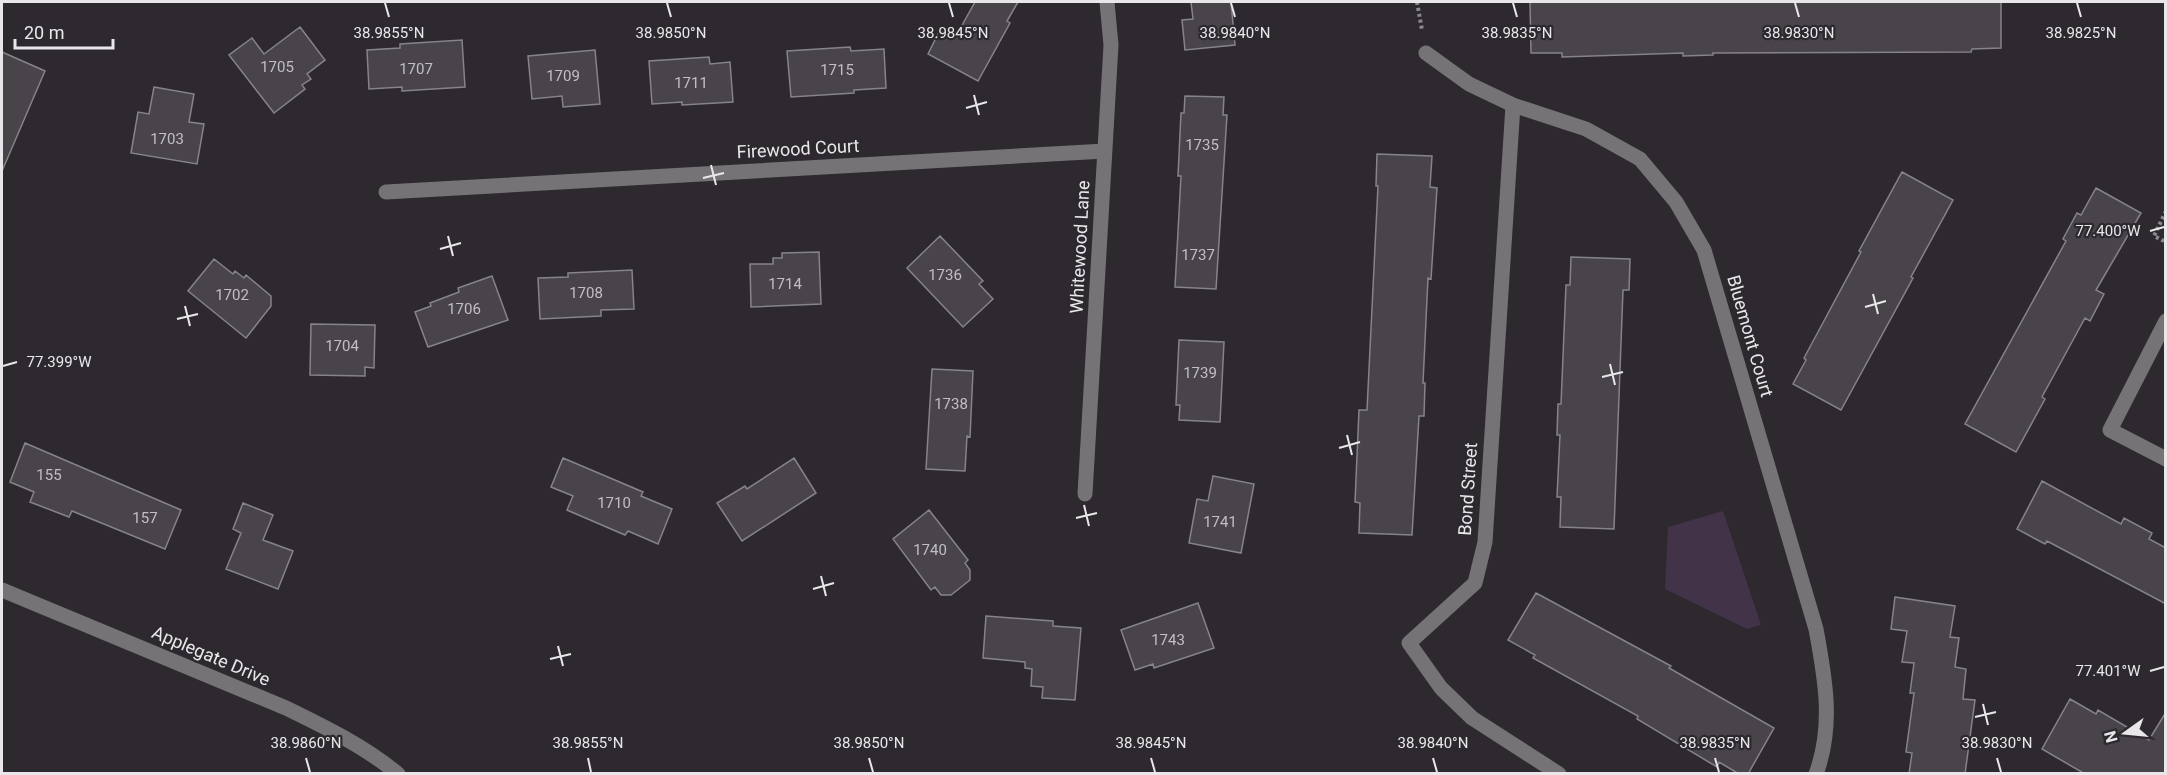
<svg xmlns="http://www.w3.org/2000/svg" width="2167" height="775" font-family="Roboto,sans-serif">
<rect width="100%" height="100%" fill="#2d292f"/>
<path fill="#423349" d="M1723 511 1761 625 1747 629 1665 589 1668 527Z"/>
<path fill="#48444a" stroke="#87838a" stroke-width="1.5" d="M975 2H1018L1007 21 1010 23 978 81 928 54 941 28 956 36Z
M1191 2H1231L1235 45 1185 50 1182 20 1193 19Z
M1530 2H2001V48L1972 49 1971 52 1713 53V55L1683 56V53L1562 57V53H1531Z
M300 27 325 60 307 74 311 79 302 85 305 89 274 113 229 55 252 38 264 54Z
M462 40 465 87 402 91V87L369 89 367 50 400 48V44Z
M850 47 851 51 884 49 886 88 854 90V93L791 97 787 51Z
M595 50 600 104 563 107 562 96 532 99 528 56Z
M2 52 45 71 2 171Z
M709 57 710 64 730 62 733 102 682 105V102L652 104 649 61Z
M154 87 194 94 189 122 204 124 197 164 131 153 138 112 149 114Z
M1185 96 1224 97 1223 115H1227L1216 289 1175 287 1181 176H1178L1181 113H1184Z
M1377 154 1432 156 1430 187 1437 188 1431 279 1428 278 1423 383H1425L1424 416H1419L1412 535 1359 533 1360 503 1355 502 1359 410H1367L1378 186H1376Z
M1902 172 1953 200 1911 277 1913 278 1841 410 1793 384 1806 360 1804 358 1861 252 1859 251Z
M2096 188 2141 213 2096 290 2104 294 2090 321 2085 318 2042 397 2045 399 2016 452 1965 424 2066 241 2063 239 2077 213 2081 215Z
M940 236 983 281 979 284 993 299 963 327 907 268Z
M819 252 821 304 751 307 750 264H773V258H782V253Z
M1571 257 1630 259 1629 290H1623L1614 529 1560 527 1561 497H1557L1560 435H1557L1558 404H1561L1566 285H1570Z
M214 259 233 274 235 271 244 278 246 275 271 296V306L246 338 188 291Z
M632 270 634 309 601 310V316L540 319 538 278 568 277V273Z
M492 276 508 320 428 347 415 312 431 306 430 303 459 292 458 288Z
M311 324 375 325 374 368 365 367V376L310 375Z
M1179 340 1224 342 1220 422 1179 420 1180 405H1176Z
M932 369 973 371 970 437 967 436 965 471 926 469Z
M25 443 181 510 165 549 72 511 69 517 30 502 34 492 10 482Z
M563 458 643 492 641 496 672 509 658 544 628 531 625 535 567 510 573 496 551 487Z
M794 458 816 493 742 541 717 503 745 486 747 489Z
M1213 476 1254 484 1241 553 1189 543 1197 499 1208 501Z
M2042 481 2121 524 2124 518 2152 533 2149 539 2166 548V604L2047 541 2045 544 2017 529Z
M243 503 273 515 263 540 293 551 278 589 226 569 241 533 233 529Z
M929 510 968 560 965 563 970 570V580L951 595H941L935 587 931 590 893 539Z
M1536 593 1671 666 1669 668 1774 728 1748 774H1739L1719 762 1717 767 1637 719 1638 716 1533 658 1535 655 1508 640Z
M1895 597 1955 606 1950 637 1959 638 1955 667 1966 669 1963 699 1975 700 1965 774H1909L1912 753 1906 752 1914 693H1910L1914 663 1902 662 1907 631 1891 629Z
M1198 603 1214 648 1154 668 1153 664 1135 670 1121 630Z
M986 616 1053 621V626L1081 628 1075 700 1042 698 1043 687 1031 686 1032 669 1025 668V662L983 658Z
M2070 699 2096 714 2098 710 2149 740 2166 712V774H2085L2042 749Z"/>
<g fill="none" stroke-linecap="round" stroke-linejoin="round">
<path stroke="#8c898e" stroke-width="4" stroke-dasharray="3 3" stroke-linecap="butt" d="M1417 2 1422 30
M2166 211 2154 236 2166 242"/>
<path stroke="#757376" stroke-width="15" d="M1426 53 1469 84 1513 105 1586 129 1640 159 1676 202 1704 250 1816 629C1825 678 1834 725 1816 774
M1513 105 1485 542 1475 583 1409 643 1441 688 1472 718 1559 774
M386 192 1105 151
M2166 321 2110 430 2166 459
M1085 494 1111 45 1107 2
M2 590 286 708C325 727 364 746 398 774"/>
</g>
<path fill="none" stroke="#eae7eb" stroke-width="2" d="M385 3 389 17M667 3 671 17M949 3 953 17M1231 3 1235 17M1513 3 1517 17M1795 3 1799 17M2077 3 2081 17M974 95 979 115M966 108 987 102M711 165 716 185M703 178 724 173M2150 231 2164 227M448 236 453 256M440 249 461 243M1873 294 1878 314M185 306 190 326M1865 307 1886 301M177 319 198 314M1610 364 1615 385M3 366 17 362M1602 377 1623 372M1347 435 1352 455M1339 448 1360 442M1084 505 1089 526M1076 518 1097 513M821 576 826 596M813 589 834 583M558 646 563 666M550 659 571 654M2150 671 2164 667M1983 704 1988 725M1975 717 1996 712M306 758 310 772M588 758 591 772M869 758 873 772M1151 758 1155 772M1433 758 1437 772M1715 758 1719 772M1997 758 2001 772"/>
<g text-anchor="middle" stroke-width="4.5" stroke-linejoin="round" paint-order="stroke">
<g font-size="15" fill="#c2bec3">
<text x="277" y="72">1705</text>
<text x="416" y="74">1707</text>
<text x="837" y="75">1715</text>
<text x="563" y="81">1709</text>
<text x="691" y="88">1711</text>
<text x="167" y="144">1703</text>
<text x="1202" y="150">1735</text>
<text x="1198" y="260">1737</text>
<text x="945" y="280">1736</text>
<text x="785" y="289">1714</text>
<text x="586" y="298">1708</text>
<text x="232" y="300">1702</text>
<text x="464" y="314">1706</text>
<text x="342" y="351">1704</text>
<text x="1200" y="378">1739</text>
<text x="951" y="409">1738</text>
<text x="49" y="480">155</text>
<text x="614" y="508">1710</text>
<text x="145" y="523">157</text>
<text x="1220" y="527">1741</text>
<text x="930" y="555">1740</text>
<text x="1168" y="645">1743</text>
</g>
<g font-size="18" fill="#eae7eb" stroke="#2d292f">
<text transform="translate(798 149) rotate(-3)" y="6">Firewood Court</text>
<text transform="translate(1080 247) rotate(-87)" y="6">Whitewood Lane</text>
<text transform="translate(1750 336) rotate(74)" y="6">Bluemont Court</text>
<text transform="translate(1468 489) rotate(-86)" y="6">Bond Street</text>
<text transform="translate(211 656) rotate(23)" y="6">Applegate Drive</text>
</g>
</g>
<g font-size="15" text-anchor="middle" fill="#eae7eb" stroke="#2d292f" stroke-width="4.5" stroke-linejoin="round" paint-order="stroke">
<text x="389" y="38">38.9855°N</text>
<text x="671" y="38">38.9850°N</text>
<text x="953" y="38">38.9845°N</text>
<text x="1235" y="38">38.9840°N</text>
<text x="1517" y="38">38.9835°N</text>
<text x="1799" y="38">38.9830°N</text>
<text x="2081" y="38">38.9825°N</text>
<text x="2108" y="236">77.400°W</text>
<text x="59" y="367">77.399°W</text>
<text x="2108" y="676">77.401°W</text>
<text x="306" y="748">38.9860°N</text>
<text x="588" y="748">38.9855°N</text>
<text x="869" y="748">38.9850°N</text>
<text x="1151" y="748">38.9845°N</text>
<text x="1433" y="748">38.9840°N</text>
<text x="1715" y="748">38.9835°N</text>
<text x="1997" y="748">38.9830°N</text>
</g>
<rect width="2167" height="775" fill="none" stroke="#eae7eb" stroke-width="6"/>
<g transform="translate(2125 733) rotate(255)" stroke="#2d292f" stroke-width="4.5" paint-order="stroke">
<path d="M0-4.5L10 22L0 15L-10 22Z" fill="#eae7eb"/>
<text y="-9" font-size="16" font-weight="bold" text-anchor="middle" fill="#eae7eb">N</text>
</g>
<path d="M15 39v9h98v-9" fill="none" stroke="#eae7eb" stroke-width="3"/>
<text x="24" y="39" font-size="18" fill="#eae7eb" stroke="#2d292f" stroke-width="4.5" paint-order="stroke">20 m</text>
</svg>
